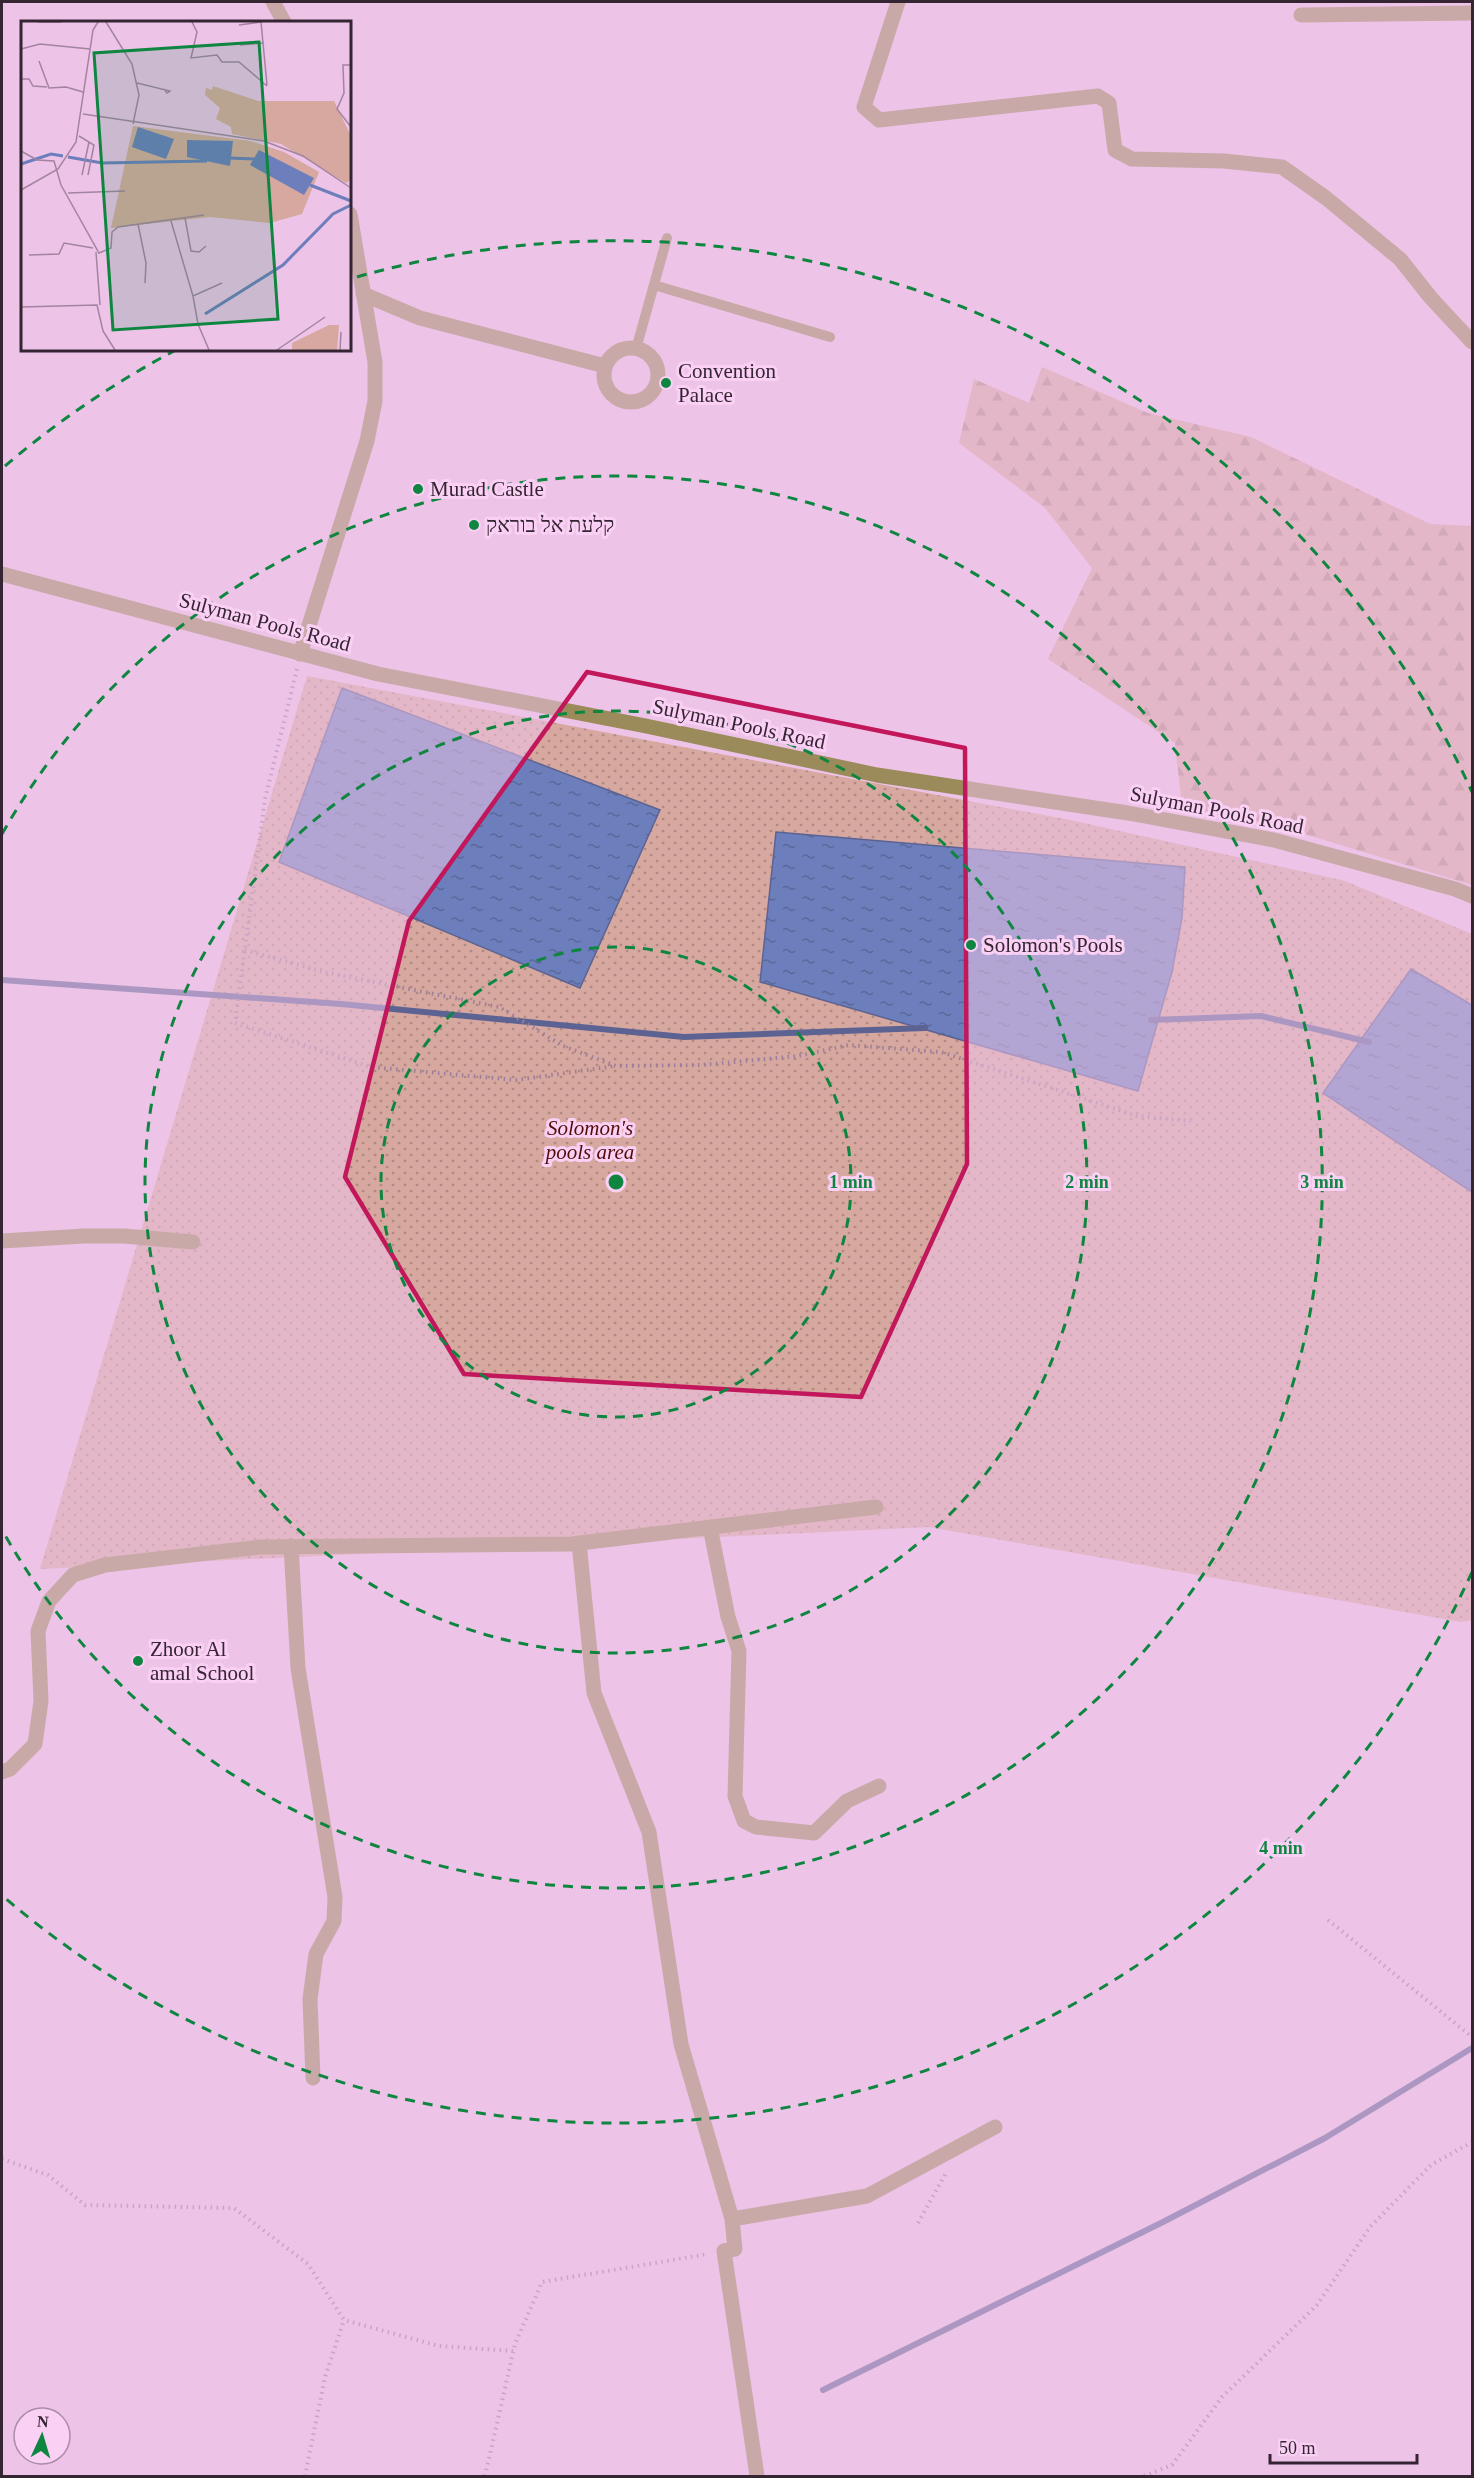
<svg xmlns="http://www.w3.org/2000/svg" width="1474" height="2478" font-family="'Times New Roman','Noto Sans Hebrew',serif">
<defs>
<pattern id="forest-firs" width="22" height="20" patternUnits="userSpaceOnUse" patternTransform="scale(1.5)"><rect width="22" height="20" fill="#d7a89f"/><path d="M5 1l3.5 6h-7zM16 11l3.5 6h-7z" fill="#af8982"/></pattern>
<pattern id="park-dots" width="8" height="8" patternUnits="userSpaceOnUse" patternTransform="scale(1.5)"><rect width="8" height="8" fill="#d7a89f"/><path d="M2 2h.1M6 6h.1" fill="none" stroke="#af8982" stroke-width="1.8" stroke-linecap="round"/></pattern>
<pattern id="water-ripples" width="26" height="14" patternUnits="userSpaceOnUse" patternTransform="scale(1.5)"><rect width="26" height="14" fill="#6c7ebb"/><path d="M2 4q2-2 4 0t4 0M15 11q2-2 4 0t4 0" fill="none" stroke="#5a6799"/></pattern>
</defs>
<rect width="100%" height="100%" fill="#edc3e8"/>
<path fill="url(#forest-firs)" d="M1042 367 1148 413 1251 437 1430 524 1472 526V885L1298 832 1182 807 1175 743 1048 659 1092 568 1045 508 959 443 974 379 1029 403Z"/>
<path fill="url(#park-dots)" d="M307 676 1070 820 1345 881 1472 934V1620L1461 1622 929 1527 40 1569Z"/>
<path fill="url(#water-ripples)" stroke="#5c6392" stroke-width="1.5" d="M342 688 660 810 580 988 279 862Z
M776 832 1185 867 1182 918 1172 972 1138 1091 760 982Z
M1411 969 1472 1005V1192L1323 1093Z"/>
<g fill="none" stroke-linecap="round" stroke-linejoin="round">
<path stroke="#5c6392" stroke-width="6" d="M2 980 341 1004 684 1037 925 1028
M1151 1020 1261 1016 1369 1042
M823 2390 1163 2222 1325 2138 1472 2048"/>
<path stroke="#9d7e99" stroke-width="4" stroke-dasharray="1.5 4.5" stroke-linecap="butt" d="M297 669 265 799 235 1023 371 1067 516 1080 615 1066
M245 950 324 972 499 1007 563 1046 616 1066 701 1065 798 1056 849 1045 941 1052 1137 1116 1191 1121
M1328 1920 1472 2037
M2 2159 48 2175 85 2205 234 2208 308 2264 344 2320 439 2346 513 2351
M918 2223 946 2173
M305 2476 325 2377 344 2320
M485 2476 515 2344 542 2282 708 2254
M1144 2476 1172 2465 1222 2397 1317 2305 1370 2227 1431 2165 1472 2142"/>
<path stroke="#9c8b5a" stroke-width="10" d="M654 285 830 337
M636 349 667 238"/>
<path stroke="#9c8b5a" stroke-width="15" d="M273 2 284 22
M898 2 864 107 879 120 1098 96 1109 103 1115 150 1132 159 1224 161 1282 167 1326 198 1400 259 1431 298 1472 342
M1301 15 1472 13
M363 294 420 318 605 366
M604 375a27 27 0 1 1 54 0a27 27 0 1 1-54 0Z
M2 574 378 674 646 726 877 775 1128 813 1274 840 1455 889 1472 896
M300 654 367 441 375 401V362L350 214
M2 1241 84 1236H124L193 1242
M710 1527 728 1617 739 1651 735 1796 744 1821 756 1827 814 1833 847 1801 879 1786
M579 1543 594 1693 649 1832 681 2044 732 2219
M291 1546 298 1668 335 1897 334 1921 316 1954 310 1999 313 2078
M2 1772 10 1769 35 1744 41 1701 38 1631 49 1601 73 1575 105 1565 260 1547 572 1544 876 1507
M757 2476 724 2251 735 2249 732 2219 867 2196 995 2127"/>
</g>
<path d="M0 0H1474V2478H0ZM587 672 965 748 967 1164 861 1397 464 1374 345 1177 409 921Z" fill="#edc3e8" fill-opacity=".55" fill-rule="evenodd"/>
<path fill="none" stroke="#c2185b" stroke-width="4.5" stroke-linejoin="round" d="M587 672 965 748 967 1164 861 1397 464 1374 345 1177 409 921Z"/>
<g fill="none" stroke="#0e8640" stroke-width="3" stroke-dasharray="10 8">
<circle cx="616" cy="1182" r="235"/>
<circle cx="616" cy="1182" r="471"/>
<path d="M2 834A706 706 0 1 1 2 1530"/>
<path d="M1472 1572A941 941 0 0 1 5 1898M5 466A941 941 0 0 1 174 351M357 277A941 941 0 0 1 1472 792"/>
</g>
<g fill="#0e8640" stroke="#fad0f5" stroke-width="2">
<circle cx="666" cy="383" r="6"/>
<circle cx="418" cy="489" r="6"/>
<circle cx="474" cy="525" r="6"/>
<circle cx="971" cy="945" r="6"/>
<circle cx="138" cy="1661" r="6"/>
</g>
<g text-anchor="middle" stroke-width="6" stroke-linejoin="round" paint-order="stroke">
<g font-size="21" fill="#352533" stroke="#fad0f5" text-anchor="start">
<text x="678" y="378">Convention<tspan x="678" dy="24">Palace</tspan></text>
<text x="430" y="496">Murad Castle</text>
<text x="486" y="532">קלעת אל בוראק</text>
<text x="983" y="952">Solomon's Pools</text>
<text x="150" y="1656">Zhoor Al<tspan x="150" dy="24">amal School</tspan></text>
</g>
<g font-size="21" fill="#352533" stroke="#fad0f5">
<text transform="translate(265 622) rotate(15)" y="7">Sulyman Pools Road</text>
<text transform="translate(739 724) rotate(12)" y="7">Sulyman Pools Road</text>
<text transform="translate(1217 810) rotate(11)" y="7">Sulyman Pools Road</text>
</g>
<g font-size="21" font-style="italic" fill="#510d06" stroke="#fad0f5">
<text x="590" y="1135">Solomon's<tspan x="590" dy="24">pools area</tspan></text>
</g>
</g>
<g transform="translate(21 21)">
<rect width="330" height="330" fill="#edc3e8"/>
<path d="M308 304H318L316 329H271V322Z" fill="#d7a89f"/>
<path d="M192 65 237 80H313L330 115V159L325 162 260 123 211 113 210 106 195 98 199 87 184 74 185 67 191 69Z" fill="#d7a89f"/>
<path d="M112 105 230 120 263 131 298 151 281 193 249 202 189 196 90 207Z" fill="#d7a89f"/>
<path d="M117 106 153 118 145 138 111 126ZM166 119 212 120 209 145 166 136ZM238 129 293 157 283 174 229 144Z" fill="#6c7ebb"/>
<path fill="none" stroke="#6c7ebb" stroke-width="3" d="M47 136 81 142 186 140M208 137 233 138M0 143 30 133 42 135M289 164 330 180M184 293 262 244 312 193 330 184"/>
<path fill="none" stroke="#a384a0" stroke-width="1.5" d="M17 1H40M85 1 111 43 118 74 112 103M171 1 176 11 170 37 196 34 201 41H218L246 65M240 1 246 64M218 4 240 1M219 24 243 22M0 28 19 23 69 28M18 40 28 67 45 66 62 71M330 44H322L323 72 316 88 330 106M0 58H8L12 65 26 66M116 62 149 70 146 72 143 68M62 93 243 120 282 135 330 167M58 115 73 124 67 154M0 130 16 139 33 140 40 164 78 232 90 227 91 211 97 206 183 194M61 154 68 121M0 169 37 148 55 121 72 9 77 1M47 172 104 170M164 197 170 230 178 231 185 225M150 200 172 275M117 203 125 242 124 262M75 231 79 284M8 234 38 233 43 222 72 227M0 286 76 284 82 310 94 329M188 329 177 303 172 275 201 262M256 329 304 296M319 329 320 311"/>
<path fill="#0e8640" fill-opacity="0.15" stroke="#0e8640" stroke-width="3" d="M238 21 257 298 92 309 73 32Z"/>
<rect width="330" height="330" fill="none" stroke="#352533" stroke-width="3"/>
</g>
<circle cx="616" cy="1182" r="9" fill="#0e8640" stroke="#fad0f5" stroke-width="3"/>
<g font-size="18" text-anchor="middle" font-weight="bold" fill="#0e8640" stroke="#fad0f5" stroke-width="6" stroke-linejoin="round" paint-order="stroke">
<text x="851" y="1188">1 min</text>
<text x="1087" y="1188">2 min</text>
<text x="1322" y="1188">3 min</text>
<text x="1281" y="1854">4 min</text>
</g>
<rect width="1474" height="2478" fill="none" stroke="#352533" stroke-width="6"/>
<g transform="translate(42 2436) rotate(4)"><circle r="28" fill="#fad0f5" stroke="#ab8ca7" stroke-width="1.5"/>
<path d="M0-4.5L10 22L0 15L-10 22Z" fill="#0e8640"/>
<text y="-9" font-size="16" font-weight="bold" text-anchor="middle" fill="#352533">N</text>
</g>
<path d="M1270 2454v9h147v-9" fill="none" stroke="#352533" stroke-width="3"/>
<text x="1279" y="2454" font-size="18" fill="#352533" stroke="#fad0f5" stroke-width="4.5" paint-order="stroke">50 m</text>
</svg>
